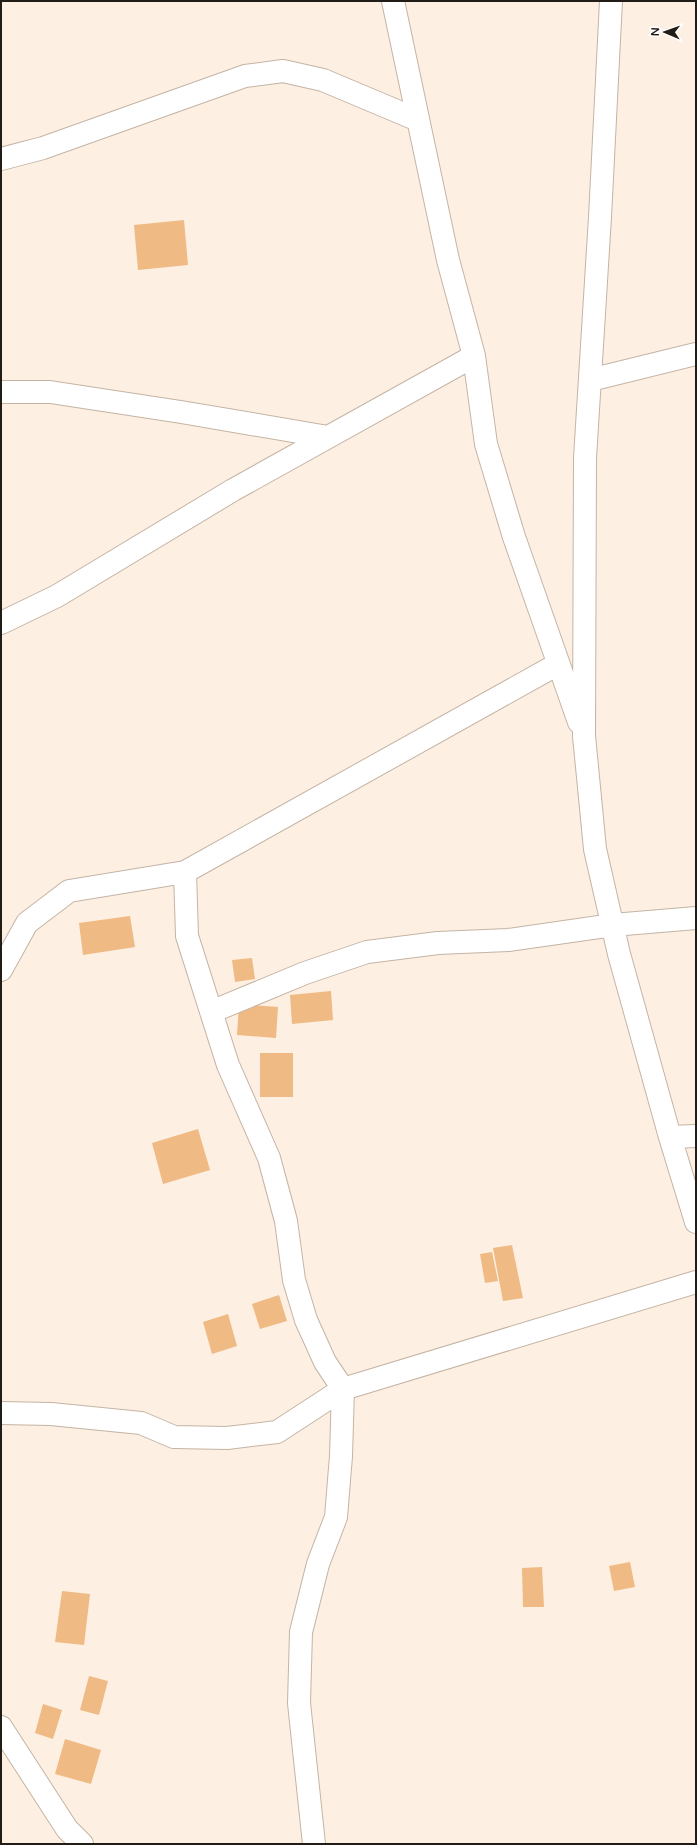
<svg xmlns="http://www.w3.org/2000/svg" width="697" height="1845" font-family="'Varela Round',sans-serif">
<rect width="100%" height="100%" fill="#fdefe2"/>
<path fill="#efba83" d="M184 220 188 265 138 270 134 225Z
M130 916 135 947 83 955 79 923Z
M252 958 255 979 235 982 232 960Z
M331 991 333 1020 292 1024 290 995Z
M239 1004 278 1007 276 1038 237 1035Z
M260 1053H293V1097H260Z
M198 1129 210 1170 163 1184 152 1143Z
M512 1245 523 1298 503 1301 493 1248Z
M492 1252 498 1281 485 1283 480 1254Z
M279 1295 287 1321 260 1329 252 1304Z
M228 1314 237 1346 212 1354 203 1322Z
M630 1562 635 1587 614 1591 609 1566Z
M542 1567 544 1607H523L522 1568Z
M62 1591 90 1594 84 1645 55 1642Z
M89 1676 108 1681 99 1715 80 1710Z
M43 1704 62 1710 53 1739 35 1733Z
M65 1739 101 1750 91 1784 55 1774Z"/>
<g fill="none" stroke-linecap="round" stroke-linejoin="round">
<defs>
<path id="minor" d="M393 1 448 260 474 356 486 444 514 537 579 722
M611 1 600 217 585 458 584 736 595 849 619 954 670 1137 696 1222
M1 159 43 148 245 76 283 71 323 80 418 120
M590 380 696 354
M1 392H50L181 412 328 437
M1 623 57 596 233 490 474 356
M185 872 187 936 228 1065 269 1158 286 1221 294 1280 306 1320 325 1362 343 1389 341 1456 336 1517 318 1564 301 1632 299 1703 314 1844
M1 970 27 923 69 891 185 872 558 664
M211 1012 305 973 367 952 438 943 508 940 613 925 696 918
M670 1137 696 1136
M1 1413 51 1414 141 1423 174 1437 227 1438 277 1432 343 1389 696 1282
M1 1727 67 1829 82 1844"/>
</defs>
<use href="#minor" stroke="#c4b4a4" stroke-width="24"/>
<use href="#minor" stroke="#fff" stroke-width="22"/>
</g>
<rect width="697" height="1845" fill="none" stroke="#221c16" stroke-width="4"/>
<g transform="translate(665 32) rotate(272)" stroke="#ffffff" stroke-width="3" paint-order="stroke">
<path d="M0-3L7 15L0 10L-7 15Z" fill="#221c16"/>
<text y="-6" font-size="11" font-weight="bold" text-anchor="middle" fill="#221c16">N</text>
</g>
</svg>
